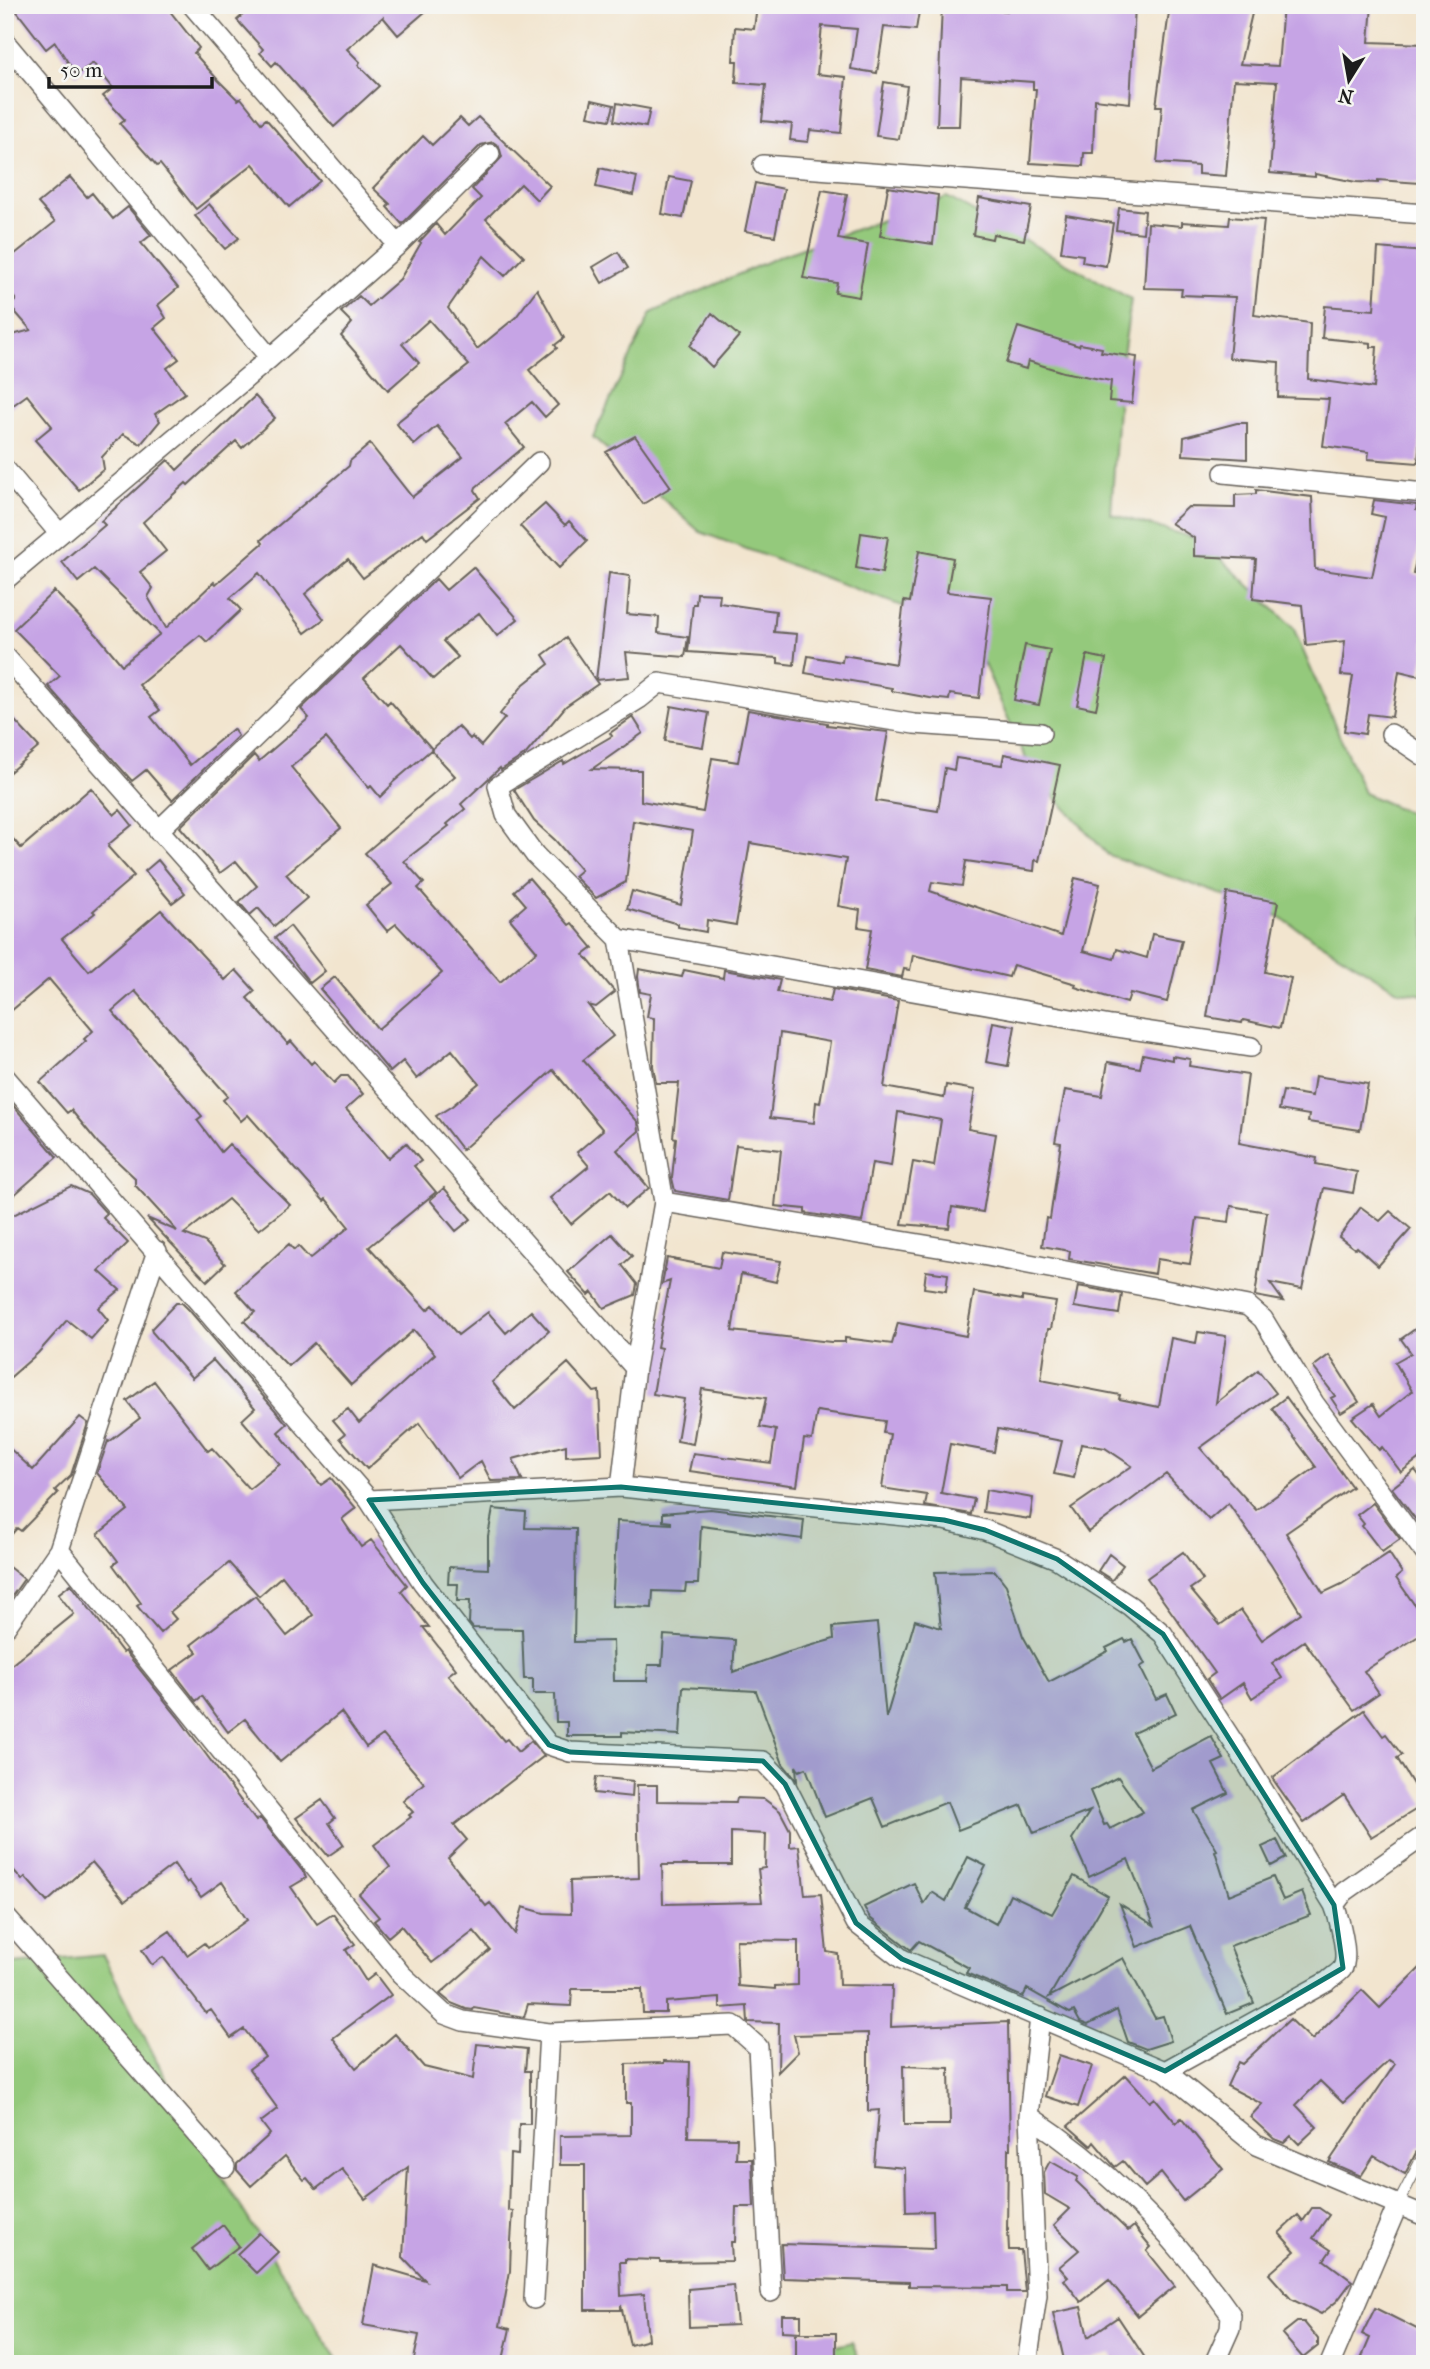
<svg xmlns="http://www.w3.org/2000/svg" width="1430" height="2369" font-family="'IM FELL French Canon',serif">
<rect width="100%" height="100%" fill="#f6f6f2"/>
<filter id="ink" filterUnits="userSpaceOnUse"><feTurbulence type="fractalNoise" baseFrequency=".0143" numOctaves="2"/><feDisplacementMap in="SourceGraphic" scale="14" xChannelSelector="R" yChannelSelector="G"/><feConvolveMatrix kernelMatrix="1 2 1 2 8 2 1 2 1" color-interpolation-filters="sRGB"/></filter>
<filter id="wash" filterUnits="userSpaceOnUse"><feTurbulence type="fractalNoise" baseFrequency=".00686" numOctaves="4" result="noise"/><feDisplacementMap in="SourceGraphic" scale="28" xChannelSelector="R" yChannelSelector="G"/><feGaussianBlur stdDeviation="1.57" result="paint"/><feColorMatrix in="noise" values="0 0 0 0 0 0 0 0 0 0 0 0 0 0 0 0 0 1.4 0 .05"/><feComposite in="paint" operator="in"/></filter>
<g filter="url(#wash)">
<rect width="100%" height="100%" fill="#f2e5cf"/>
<path fill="#94c97b" stroke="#58724c" stroke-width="2" d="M947 197 1131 299 1120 377 1111 514 1201 540 1293 627 1364 793 1425 820V995L1399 991 1269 911 1108 855 1032 772 957 604 907 608 700 532 593 437 651 313 780 256Z
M103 1955 191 2128 340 2364H5V1965Z
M852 2342 861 2364H769Z"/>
<g id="blocks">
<path fill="#c6a4e5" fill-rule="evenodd" d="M12 5H165L199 48 194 53 218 80 238 100 241 98 261 123 266 119 320 181 289 207 253 164 196 209 160 164 157 166 120 124 125 120 103 96 113 88 93 63 76 75 55 42 46 49Z
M254 5H433L398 35 383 17 347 49 360 62 358 65 379 86 334 127 276 62 272 66 260 53 263 49 237 20Z
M757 5H920L916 30 884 27 877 73 851 69 857 29 822 26 817 74 846 77 841 133 810 130 808 142 790 140 792 124 762 121 766 85 736 83 737 61H733L735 27 754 29Z
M942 5H969V8L1007 11V5H1135L1130 103 1095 99 1093 153H1084L1083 166 1030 163 1036 89H1033V82L961 77 959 126H937Z
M1170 5H1254L1240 64 1278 66 1283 5 1342 7V5H1372L1369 42 1425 44V129L1420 183 1378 180V183L1356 182 1315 174V177L1270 173 1277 82 1234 80 1226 176 1198 174V166L1157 163 1162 106H1156Z
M884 82 907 86 899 139 876 136Z
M592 100 614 105 610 120 588 116Z
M617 103 650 109 646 127 614 121Z
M478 117 550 186 537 200 521 184 486 219 524 256 505 276 484 256 448 308 477 349 516 317 537 289 564 338 555 345 557 348 529 370 558 405 545 417 532 402 505 424 524 447 476 487 475 490 480 498 427 539 423 533 363 578 348 559 305 594 324 619 305 633 259 573 230 598 241 610 207 642 200 635 139 685 160 710 151 717 190 765 233 729 238 736 172 800 146 770 132 781 48 686 60 676 14 629 54 591 98 636 122 665 160 634 94 569 78 582 62 562 105 525 101 521 168 460 177 470 255 396 275 418 242 448 236 441 188 485 186 483 143 522 166 551 140 572 153 588 148 597 166 628 214 582 216 584 263 543 261 540 349 466 350 461 370 444 412 497 463 457 437 426 414 445 396 423 469 365 429 320 402 344 419 363 388 390 341 336 352 323 341 312 359 296 369 306 400 279 421 243 419 242 436 224 445 235 481 198 472 189 502 157 499 146 493 142 481 145 402 224 387 207 390 204 373 188 423 136 432 145 460 118 468 126Z
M600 168 637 177 633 195 596 187Z
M70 177 87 197 92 193 113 219 128 207 151 235 141 243 178 288 158 305 166 318 154 328 179 359 167 368 185 393 155 414 160 421 141 444 123 434 102 457 104 469 79 490 35 440 52 426 27 395 5 411V337L31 330 10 306 16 300 5 287V262L55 222 38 203Z
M669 177 691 181 683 218 662 214Z
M755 183 784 189 775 236 745 231Z
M888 187 938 195 933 244 880 236Z
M822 190 847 194 838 239 868 244 859 297 835 293 837 283 803 278Z
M979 198 1031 207 1024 240 993 234 992 239 973 235Z
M209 204 239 238 225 249 195 216Z
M1119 208 1145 211 1143 233 1116 230Z
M1066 215 1113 223 1106 266 1082 262 1083 255 1061 252Z
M1230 217 1264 220 1254 315 1310 323 1308 379 1374 388 1377 347H1371V343L1322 338 1325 306 1374 310 1378 248 1425 252V375L1418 463 1368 459 1369 452 1323 446 1329 399 1278 397 1279 362 1229 358 1235 297 1181 295 1182 289 1144 288 1148 223 1182 226V222L1229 225Z
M618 252 628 268 602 283 593 267Z
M712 313 739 336 712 367 690 346Z
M1018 327 1079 346 1080 344 1102 348 1101 352 1137 357 1132 403 1109 401 1111 381 1063 372 1028 361 1026 369 1006 363Z
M1237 423H1247V459L1183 455 1184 437Z
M635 436 671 487 643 504 606 452Z
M1256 490 1312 497 1315 569 1372 577 1385 517 1371 514 1374 500 1417 505 1416 510 1425 512V532H1422L1413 574 1425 576V652L1420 676 1399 671 1392 717 1368 714 1365 734 1344 731 1353 676 1341 675 1345 641 1306 645 1302 605 1253 599 1256 559 1194 556V538L1171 523 1188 507 1235 508V495L1256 494Z
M545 504 565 525 569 521 587 541 559 568 520 526Z
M861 533 888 537 882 573 856 568Z
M919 551 953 558 947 592 991 597 979 698 950 694 949 700 930 698 892 691V688L805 673 808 656 842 662 843 655 896 664 904 601 910 602Z
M473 567 518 619 497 636 479 613 443 641 458 657 433 679 401 644 364 678 387 704 390 701 432 749 391 784 392 785 380 797 371 786 369 788 326 738 291 767 341 828 286 874 307 898 274 926 258 908 250 915 239 902 257 886 236 861 220 873 180 827 254 755 259 761 309 718 301 709 436 579 446 590Z
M609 573 630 576 627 614 659 617 658 633 688 637 685 657 626 652 629 677 596 680Z
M697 593 720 594 719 603 776 611 774 632 797 634 794 665 778 663V658L688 652 693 604H696Z
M566 638 598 684 566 706 526 754 501 770 500 768 461 804 465 809 447 824 449 826 404 861 424 883 418 888 500 982 537 951 510 919 526 905 514 891 529 878 569 925 572 923 593 948 584 955 615 992 596 1007 588 1005 613 1036 583 1060 638 1122 639 1131 617 1150 649 1188 625 1208 610 1191 571 1224 550 1198 589 1166 577 1152 603 1130 553 1070 462 1150 436 1116 452 1106 479 1083 452 1050 417 1079 403 1061 390 1072 320 989 335 977 378 1029 442 973 396 924 387 931 366 905 392 884 365 853 455 776 431 750 458 726 470 739 472 737 481 746 505 718 500 714 524 684 549 664 543 655Z
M1025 645 1050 650 1039 705 1014 700Z
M1087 655 1106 659 1096 709 1077 705Z
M671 706 709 713 703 747 665 741Z
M5 710 39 747 5 776Z
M748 710 827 723V725L888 732 876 801 938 811 945 768 954 770 956 758 1002 765 1004 754 1060 765 1039 861 1035 860 1034 871 966 861 962 886 932 882 930 891 1061 936 1075 878 1100 884 1083 951 1114 959 1117 949 1147 958 1152 934 1182 940 1167 1002 1130 993 1127 1003 1075 987 1076 984 1013 965 1009 977 913 955 910 970 904 969 902 977 865 970 872 929 858 927 860 910 838 906 846 859 750 843 736 925 707 920 706 932 678 927V924L627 909 632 891 681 905 693 831 633 821 626 882 596 898 574 876 581 870 555 840 534 821 514 790 563 761 564 764 612 736 610 733 633 717 643 733 592 769 641 770V801L703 812 712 758 738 762Z
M91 788 114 815 120 810 132 825 109 844 108 847 134 876 93 911 95 913 62 939 89 971 161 910 225 980 236 970 255 991 247 998 288 1044 291 1041 311 1064 314 1061 334 1083 341 1076H348L363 1094 346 1109 388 1158 406 1143 421 1161 414 1166 436 1192 369 1247 427 1310 433 1305 458 1335 488 1312 506 1333 531 1311 549 1331 492 1382 515 1410 568 1363 594 1392 599 1391 602 1454 566 1456V1445L513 1459 522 1480 491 1481 481 1461 458 1478 419 1423 367 1469 340 1438 345 1434 333 1420 348 1409 359 1423 435 1354 414 1330 351 1385 314 1343 288 1366 244 1321 255 1312 236 1291 289 1244 294 1250 298 1246 310 1259 349 1227 326 1199 324 1201 248 1115 241 1121 223 1100 228 1096 135 991 112 1011 202 1116 197 1120 221 1152 229 1144 290 1205 259 1230 228 1199 184 1234 205 1242 225 1264 207 1281 147 1218 177 1231 135 1185V1178L98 1143 71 1110 67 1113 40 1082 86 1041 84 1039 93 1031 49 979 5 1016V830L21 848Z
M158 860 185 893 172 903 145 871Z
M1227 893 1278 902 1265 972 1291 978 1280 1028 1243 1020 1242 1023 1207 1017Z
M290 926 325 971 310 983 275 938Z
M639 969 682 977 684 970 723 978 724 970 780 980 777 992 830 1002 833 989 898 1001 884 1087 944 1098 946 1085 975 1090 968 1129 996 1134 983 1212 952 1207 949 1228 902 1224 913 1162 934 1166 941 1120 898 1112 891 1166 872 1163 862 1222 805 1213V1209L775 1206 781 1150 736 1145 728 1200 675 1191 672 1178 676 1138 673 1137 679 1083H656L653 1066 654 1018 647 1017 651 994 640 992 638 977ZM780 1033 830 1042 820 1103 816 1102 814 1123 770 1118Z
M993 1022 1015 1026 1008 1066 986 1062Z
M1143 1054 1172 1060V1056L1190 1059 1189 1066 1248 1075 1239 1143 1317 1158 1316 1164 1357 1172 1353 1193 1324 1188 1302 1289 1270 1283 1283 1301 1255 1296 1267 1212 1231 1206 1229 1222 1197 1218 1190 1264 1157 1259 1155 1274 1069 1259 1070 1251 1042 1246 1046 1218 1050 1219 1061 1143 1055 1142 1065 1090 1102 1096 1108 1062 1140 1068Z
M1315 1076 1368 1084 1360 1130 1308 1122 1309 1115 1279 1110 1283 1091 1312 1096Z
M5 1096 57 1157 5 1203Z
M71 1186 89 1194 107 1214 103 1218 128 1243 99 1271 120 1290 98 1308 108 1320 91 1339 67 1320 38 1353 5 1382V1219Z
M444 1188 471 1219 456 1231 430 1200Z
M1361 1207 1380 1221 1390 1211 1411 1229 1378 1266 1357 1247 1355 1249 1339 1237Z
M612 1234 632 1256 622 1265 637 1284 635 1295 604 1308 592 1292 589 1295 568 1272Z
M722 1252 781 1261 776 1282 741 1274 732 1331 831 1342H845V1338L892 1344 898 1323 966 1336 974 1292 1022 1300V1297L1056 1302 1051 1329H1048L1041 1380 1120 1395 1119 1399 1159 1407 1171 1338 1196 1343 1198 1332 1226 1336 1216 1403 1258 1370 1276 1393 1200 1448 1256 1510 1316 1467 1272 1408 1286 1397 1352 1487 1286 1533 1323 1593 1342 1584 1389 1553 1402 1573 1396 1578 1416 1607 1425 1601V1632L1364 1671 1379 1693 1354 1710 1304 1641 1272 1663 1282 1678 1252 1698 1243 1683 1220 1699 1207 1679 1215 1673 1147 1578 1183 1552 1203 1580 1190 1589 1220 1625 1241 1610 1262 1640 1301 1613 1271 1564 1228 1503 1209 1520 1166 1474 1088 1532 1071 1508 1132 1466 1105 1448 1081 1444 1074 1478 1054 1474 1062 1441 998 1429 994 1452 950 1444 941 1493 974 1499 971 1514 925 1506 927 1495 882 1488 890 1434 883 1433 885 1421 817 1411 812 1440 804 1439 797 1486 689 1471 693 1453 771 1463 776 1430 760 1427 766 1398 702 1389 693 1444 677 1441 684 1399 653 1394 661 1348 657 1347 670 1281 662 1284 667 1258 719 1268Z
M926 1271 948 1274 946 1291 924 1288Z
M1078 1286 1122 1294 1119 1314 1074 1307Z
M176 1303H182L189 1310 287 1424 278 1432 321 1485 331 1478 356 1508 342 1519 361 1547 371 1540 407 1585 401 1591 429 1627H423L456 1669 448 1675 504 1741 507 1739 518 1752 531 1741 544 1756 454 1825 467 1840 448 1858 486 1906 490 1903 515 1934 523 1907 544 1913 571 1914 570 1881 639 1878 637 1785H657V1801L736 1802 737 1798 764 1799 780 1811 790 1830V1847L799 1846 805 1895 821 1894 827 1952 838 1954 839 1985 892 1986 891 2027 1008 2022 1010 2149H1008L1007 2232 1008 2230 1009 2250H1021L1025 2292H1007V2287L909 2286V2282L783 2278 781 2244 934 2249 933 2211 906 2212 905 2168 874 2165 879 2110 868 2111V2033L794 2035 798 2052 778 2072 779 2023 748 2022 747 2006 720 2008V1998L666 2002V2013H643L642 1989H572L571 2006 528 2004 524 2017 474 2008 473 2010 466 2009 451 2003 440 1994 490 1950 474 1931 432 1963 401 1926 388 1937 374 1921 379 1917 359 1894 390 1867 374 1845 411 1817 409 1815 413 1812 403 1801 424 1783 383 1735 366 1747 341 1712 280 1762 245 1719 228 1732 202 1696 196 1701 172 1670 197 1652 191 1645 255 1596 287 1636 313 1615 282 1576 259 1596 229 1563 170 1612 176 1619 160 1633 137 1606 141 1603 113 1565 118 1561 98 1534 128 1510 97 1473 108 1441 109 1442 140 1418 127 1401 154 1381 208 1451 212 1448 249 1489 280 1464 242 1420 255 1408 213 1360 192 1378 152 1332 151 1329ZM731 1832 766 1834 765 1868 758 1869 762 1902 663 1904 662 1865H731ZM736 1940 798 1941V1985L775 1986V1989L738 1986ZM903 2066 949 2068 950 2125H904Z
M1425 1322V1454L1401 1472 1382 1447 1379 1450 1352 1418 1373 1404 1381 1416 1412 1391 1395 1362 1411 1353 1401 1339Z
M1329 1355 1359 1402 1341 1413 1331 1398 1335 1396 1313 1367Z
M80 1417 88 1423 71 1475 55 1490 58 1493 21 1531 17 1528 5 1542V1444L33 1470Z
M1415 1470 1425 1483V1521L1420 1525 1392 1488Z
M986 1490 1033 1498 1030 1519 983 1512Z
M1373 1503 1400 1539 1382 1552 1362 1526 1364 1524 1357 1515Z
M493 1509 526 1512 525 1528 576 1529 574 1642 613 1641 614 1681H647L648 1665H662L664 1635 735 1640 733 1672 789 1652 834 1639 833 1627 877 1623 886 1718 915 1620 941 1628 935 1572 995 1571 1006 1585 1023 1636 1049 1682 1108 1651 1106 1648 1124 1639 1126 1642 1132 1639 1145 1664 1140 1667 1156 1699 1167 1694 1176 1713 1133 1733 1151 1768 1211 1736 1224 1759 1213 1764 1228 1793 1193 1810 1217 1850 1215 1851 1229 1895 1273 1877 1283 1900 1302 1892 1311 1915 1230 1946 1254 2003 1227 2014 1190 1926 1137 1947 1120 1904 1154 1925 1128 1859 1089 1877 1072 1839 1090 1811 1034 1833 1022 1805 958 1830 947 1802 885 1827 873 1798 825 1817 806 1768 799 1771 796 1766 797 1781 783 1764 756 1691 683 1687 680 1735 622 1732V1736H567V1722H556L555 1694H533V1679H524L522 1629 473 1628 469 1623 470 1601H457L458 1584H448L449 1567 488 1569V1536ZM1118 1777 1143 1812 1110 1829 1107 1824 1104 1825 1090 1791Z
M710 1509 804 1520 802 1539 701 1526 698 1584H686L685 1592 653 1591 652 1608 612 1606 617 1521 671 1524V1522L663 1521V1513Z
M1109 1554 1123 1565 1112 1580 1098 1571Z
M5 1564 24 1579 5 1606Z
M71 1584 123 1653 125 1651 178 1717 256 1821 260 1818 304 1873 306 1878 291 1887 317 1924 333 1914 355 1944 346 1950 366 1981 375 1974 391 1995 333 2038 356 2068 395 2034 424 2067 473 2079 477 2044 527 2049 525 2071H530V2124H519L518 2155 510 2154 508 2210 513 2211 511 2241 510 2271 500 2326 510 2329 502 2364H413L419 2335 363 2325 374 2265 425 2280 403 2257 408 2167 365 2199 342 2169 316 2189 307 2178 304 2180 285 2156 251 2186 237 2170V2164L270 2134 261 2122 278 2109 249 2069 265 2057 244 2029 231 2038 211 2010 206 2013 163 1957 152 1965 142 1950 170 1931 187 1955 204 1943 208 1948 247 1920 222 1882 201 1897 189 1881 187 1883 174 1864 125 1901 92 1862 47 1902 25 1877 22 1880 5 1860V1670L74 1614 58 1594Z
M1364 1710 1383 1736 1386 1734 1402 1755 1397 1758 1425 1804 1371 1837 1344 1795 1304 1823 1272 1778Z
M596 1777 633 1781 632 1797 594 1793Z
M322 1800 335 1818 329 1823 344 1845 328 1856 296 1818Z
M1277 1840 1286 1858 1271 1866 1262 1847Z
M968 1857 986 1866 965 1907 996 1924 1010 1894 1052 1914 1074 1876 1108 1896 1049 1997 1123 1958 1155 2018 1163 2016 1171 2041 1146 2049 1128 2042 1117 2010 1088 2025 1080 2022 1074 2011 1070 2013 1027 1989 1023 1997 966 1973 969 1968 919 1941 911 1950 870 1918 864 1907 914 1883 924 1904 932 1892 946 1901Z
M1425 1963V2145L1418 2149 1405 2174 1374 2156 1361 2176 1329 2162 1395 2064 1389 2060 1343 2103 1320 2081 1296 2105 1317 2127 1299 2144 1291 2136 1284 2143 1274 2139 1250 2117 1262 2104 1227 2086 1238 2062 1242 2064 1290 2019 1312 2040 1362 1990 1380 2008Z
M1059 2055 1092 2066 1078 2107 1045 2096Z
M664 2061 690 2062 688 2137 737 2138 736 2159H752L754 2207H736L735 2242H731L732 2261 660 2262V2260L625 2259V2262H620L621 2296 644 2294 648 2340 630 2345 621 2305V2310H585V2165H560V2136L631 2135V2103H626V2064L664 2063Z
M1126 2075 1150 2102 1155 2098 1176 2123 1181 2118 1223 2169 1183 2201 1161 2173 1145 2187 1123 2161 1115 2167 1094 2142 1091 2146 1068 2126Z
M1050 2161 1078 2177 1076 2181 1128 2231 1134 2226 1151 2247 1147 2251 1175 2286 1138 2316 1109 2280 1081 2302 1064 2280 1068 2277 1059 2267 1079 2250 1054 2225 1070 2209 1045 2194 1044 2172Z
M1312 2208H1319L1329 2215 1313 2238 1331 2250 1324 2260 1352 2281 1337 2301 1321 2314 1291 2299 1269 2274 1295 2251 1279 2233 1298 2215 1303 2221Z
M223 2225 239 2246 208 2270 192 2249Z
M259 2233 278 2252 256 2273 237 2254Z
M733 2285 737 2325 689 2327 688 2289Z
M1081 2307 1088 2337 1118 2317 1149 2364H1117L1111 2354 1065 2364 1053 2313Z
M1375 2308 1425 2333V2364H1359L1370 2338 1362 2334Z
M782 2315H801V2332L782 2331Z
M1297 2322H1304L1318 2339V2346L1303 2358 1282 2334Z
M796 2333H836V2364H796Z"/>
</g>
</g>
<g filter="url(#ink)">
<use href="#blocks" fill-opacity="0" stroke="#67625b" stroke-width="2"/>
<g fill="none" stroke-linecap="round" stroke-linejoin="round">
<defs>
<path id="service" d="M1398 2204 1425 2152"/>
<path id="minor" d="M192 5 398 245
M5 42 270 358
M763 165 1425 214
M5 469 59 533
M1224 473 1425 493
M5 580 270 358 398 245 490 154
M5 656 635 1368
M1041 733 914 724 659 683 639 699 498 786 506 815 535 855 619 939 1111 1026 1251 1047
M1391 734 1425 757
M158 831 539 462
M619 939 664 1202 635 1368 621 1487
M5 1077 369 1500 423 1583 549 1745 570 1752 763 1761 785 1784 856 1923 902 1959 1165 2071 1256 2145 1425 2216
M664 1202 956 1250 1248 1306 1263 1319 1314 1403 1425 1553
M369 1500 621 1487 944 1520 985 1530 1057 1559 1130 1606 1163 1634 1241 1754 1334 1905C1339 1918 1350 1957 1342 1969 1339 1973 1332 1977 1328 1981L1165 2071
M59 1550 401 1974 444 2014 463 2021 549 2033 733 2025 758 2047 771 2292
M5 1628 59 1550 157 1251
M1334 1905 1344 1892 1425 1835
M5 1916 225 2167
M1029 2116C1108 2168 1177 2238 1231 2315L1230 2328 1214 2364
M534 2299 549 2033
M1027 2364 1037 2295 1029 2116 1040 2017
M1330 2364 1398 2204"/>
</defs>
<use href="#service" stroke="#67625b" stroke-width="12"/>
<use href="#minor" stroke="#67625b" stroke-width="22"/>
<use href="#service" stroke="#fff" stroke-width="10"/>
<use href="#minor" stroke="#fff" stroke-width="19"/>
</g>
</g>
<path fill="#0f766e" fill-opacity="0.2" stroke="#0f766e" stroke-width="5" stroke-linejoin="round" d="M621 1487 944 1520 985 1530 1057 1559 1163 1634 1334 1905 1343 1968 1165 2071 902 1959 856 1923 785 1784 763 1761 570 1752 549 1745 423 1583 369 1500Z"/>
<rect width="1430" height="2369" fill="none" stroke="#f6f6f2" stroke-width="28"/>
<g transform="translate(1349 80) rotate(191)" stroke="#f6f6f2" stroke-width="5" paint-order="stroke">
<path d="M0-5L12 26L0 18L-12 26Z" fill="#1c1c1c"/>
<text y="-10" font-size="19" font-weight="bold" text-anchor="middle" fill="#1c1c1c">N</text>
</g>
<path d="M49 77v10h163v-10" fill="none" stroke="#1c1c1c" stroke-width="3.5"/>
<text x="60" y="77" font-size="21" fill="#1c1c1c" stroke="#f6f6f2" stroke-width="5" paint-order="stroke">50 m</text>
</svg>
